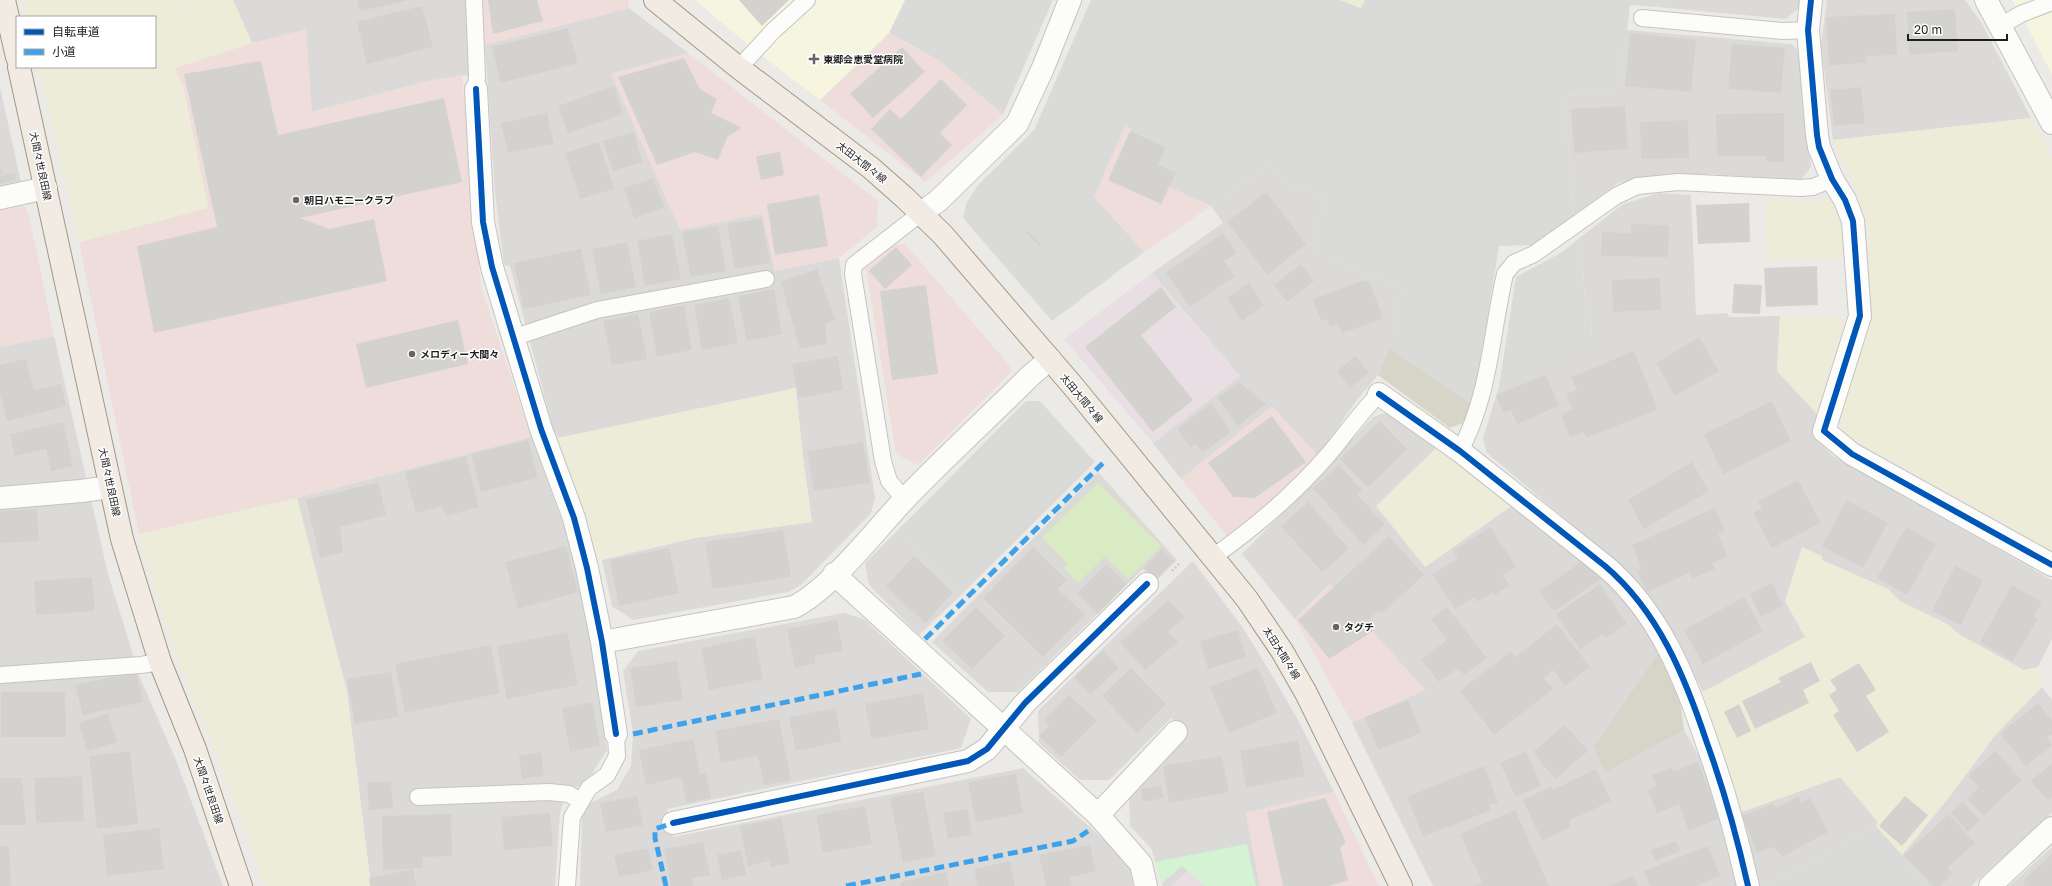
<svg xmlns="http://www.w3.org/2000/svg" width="2052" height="886" font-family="'Golos Text','Noto Sans JP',sans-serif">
<rect width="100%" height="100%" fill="#eceae6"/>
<path fill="#dbdad8" d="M233 0H467L468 75 428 81 311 112 306 30 252 43Z
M1660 0H1802V5L1786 19 1658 7Z
M1827 0H1965L1981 22 2031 118 1833 140 1821 45Z
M629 8 688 53 611 74 763 214 775 271 839 258 875 498 871 513 801 585 788 592 633 620 612 606 602 560 695 538 812 522 803 458 796 388 558 438 552 425 510 266 504 265 495 193 485 45Z
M1627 30 1791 44 1802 54 1811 167 1801 180 1709 174 1648 176 1618 183 1574 215 1564 96 1615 93Z
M0 87 21 182 0 186Z
M1270 164 1282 182 1325 195 1312 251 1403 289 1393 315 1394 337 1378 375 1356 401 1318 456 1272 407 1181 479 1153 443 1240 376 1152 273 1223 223 1211 206Z
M1659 193 1691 195 1696 315 1727 313 1729 317 1780 316 1777 371 1819 416 1813 436 1833 456 2052 580V639L2038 667 2024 670 1960 635 1947 624 1900 601 1888 589 1821 560 1785 601 1806 637 1703 692 1672 631 1639 584 1608 555 1487 453 1483 438 1499 387 1592 340 1591 316 1585 303 1581 237 1623 204Z
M54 336 108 574 134 658 0 667V347Z
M1388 412 1438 446 1425 567 1514 504 1614 585 1637 616 1659 652 1680 700 1684 730 1703 763 1726 831 1739 886H1433L1352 723 1425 690 1330 584 1295 619 1242 554 1306 489 1373 417Z
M531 437 571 545 587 618 607 750 592 774 569 794 563 803 560 813 555 886H371L347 692 297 498Z
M1098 472 1177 560 1155 582 1143 569 1018 692H988L932 642Z
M898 530 962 594 919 635 869 585 865 563Z
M1193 561 1243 628 1267 667 1297 718 1334 792 1246 813 1260 886H1163L1151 848 1130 826 1129 798 1186 734 1171 718 1109 780H1080L1039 743 1038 711Z
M844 613 864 619 971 719 961 748 667 809 673 837 1023 768 1129 862 1133 886H580L582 816 590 803 617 790 631 766 633 734 623 671 638 651Z
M137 671 176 760 223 886H0V681Z
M2042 687 2052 700V813L1971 886H1924L1902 855 1950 796 1996 734Z
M1840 777 1878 822 1876 826 1766 886H1758L1741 812Z
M2052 847V886H2009Z"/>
<path fill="#efdddb" d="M483 0H628L629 8 485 45Z
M306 29 312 112 428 81 462 75 481 287 531 437 297 498 139 534 79 242 208 208 184 90 175 68 252 43Z
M889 33 940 61 1003 115 925 182 820 100Z
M688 53 878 201 877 227 839 258 775 271 762 214 680 230 611 74Z
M1125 125 1132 129 1130 131 1166 147 1169 187 1211 206 1144 252 1094 197Z
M24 206 29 216 54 336 0 347V210Z
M895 244H905L1011 367V372L918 465 896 454 866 268Z
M1272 406 1318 456 1231 536H1227L1181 479Z
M1330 584 1425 690 1352 723 1295 619Z
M1334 792 1379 886H1260L1246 813Z"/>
<path fill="#eadee5" d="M1152 273 1240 376 1153 443 1064 339Z
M1187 871 1204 886H1171Z"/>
<path fill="#f6f6e0" d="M695 0H1053L1003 115 940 61 889 33 820 100 756 51Z
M2012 0H2052V75L2021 14Z"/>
<path fill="#dadad8" d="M905 0H1053L1003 115 940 61 889 33Z
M1091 0H1340L1361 8 1365 0H1660L1658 7 1630 5 1627 30 1615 93 1564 96 1574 215 1535 245 1499 246 1477 382 1471 404 1389 348 1394 337 1393 315 1403 289 1312 251 1325 195 1282 182 1270 164 1211 206 1169 187 1158 165 1166 147 1130 131 1132 129 1125 126 1094 197 1144 252 1052 321 963 218 966 204 978 185 1034 130Z
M1581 237 1585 303 1591 316 1592 341 1499 387 1516 277 1562 252Z
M1026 401H1040L1095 462 962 594 898 530Z
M1876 826 1902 855 1924 886H1766Z"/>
<path fill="#d6d5c7" d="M1389 348 1471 404 1463 423 1450 428 1378 375Z
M1659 652 1678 691 1684 730 1605 772 1593 745 1599 740Z"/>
<path fill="#ececd9" d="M23 0H177L181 4 185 0H233L252 43 175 68 184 90 208 208 79 242 39 67H155V17H27Z
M1340 0H1365L1361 8Z
M2031 118 2052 158V551L1846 435 1840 420 1870 316 1868 229 1860 200 1833 140Z
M1772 198 1829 201 1839 207 1844 224 1845 259 1768 260 1764 204Z
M1780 316 1831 317 1849 322 1819 416 1777 371Z
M796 388 803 458 812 522 695 538 598 560 558 438Z
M1438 446 1514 504 1425 567 1376 506Z
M297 498 347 692 371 886H265L213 745 177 657 139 534Z
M1802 547 1822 556V560L1888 589 1900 601 1947 624 1960 635 2024 670 2038 667 2042 687 1996 734 1950 796 1902 855 1876 826 1878 822 1840 777 1741 812 1703 692 1805 637 1785 601Z"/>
<path fill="#d9ebc3" d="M1098 483 1161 546 1128 579 1105 556 1078 583 1064 568 1068 564 1042 537Z"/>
<path fill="#d3f3d3" d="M1247 844 1256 886H1204L1182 866 1162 883 1155 862Z"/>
<path fill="#d4d2cf" d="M357 0H406V1L360 11Z
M488 0H537L543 21 493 34Z
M739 0H789L762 26Z
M422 6 433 47 367 64 357 22Z
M1955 9 1958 51 1909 55 1907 12Z
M1895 14 1897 55 1866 56 1867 63 1829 65 1826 17Z
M568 28 578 63 501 83 492 47Z
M1630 33 1696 40 1691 92 1625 86Z
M1732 44 1785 48 1781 93 1728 89Z
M902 47 925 72 873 118 850 94Z
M684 58 700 89 717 99 711 113 742 128 728 136 718 160 695 152 657 165 618 77Z
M261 61 278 135 444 98 462 182 300 218 329 229 374 219 387 281 154 333 137 246 217 227 184 74Z
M941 79 967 105 940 133 952 145 921 177 871 129 890 109 901 119Z
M614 86 623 114 568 133 558 106Z
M1861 87 1865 123 1834 126 1830 90Z
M1625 106 1628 149 1574 153 1571 109Z
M547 113 554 144 508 153 501 123Z
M1784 113V162H1768L1765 156H1717L1716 114Z
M1688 120 1689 158 1641 159 1640 122Z
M1130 131 1166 147 1158 165 1176 173 1161 204 1108 180Z
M634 132 642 162 613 171 603 141Z
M599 142 614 189 580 199 565 153Z
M780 152 784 175 761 180 756 156Z
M0 164 3 174H0Z
M15 173 16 180 0 184V176Z
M653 178 664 207 634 218 624 188Z
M1266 192 1306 244 1267 275 1227 222Z
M819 195 828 246 775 255 767 204Z
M1749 203 1750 242 1698 244 1696 205Z
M762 218 770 263 735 269 727 224Z
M1631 224 1669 225 1668 257 1601 256 1602 232 1631 233Z
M718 226 726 271 691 277 682 232Z
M1028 231 1041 244 1039 246 1027 233Z
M1223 233 1237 253 1224 261 1235 276 1190 307 1166 273Z
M672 234 681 279 645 286 637 241Z
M627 242 636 287 601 294 592 249Z
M896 247 912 265 885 289 869 271Z
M581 249 591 295 524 309 514 263Z
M1301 264 1314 281 1287 302 1274 285Z
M1817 266 1818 305 1766 307 1764 268Z
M817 269 835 320 825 324 827 344 800 349 781 282Z
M1660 278 1661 310 1613 312 1612 280Z
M1365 280 1370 283 1383 319 1342 333 1338 324 1330 327 1327 319 1321 321 1313 299Z
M1249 283 1264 305 1242 321 1227 298Z
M1734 284 1762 285 1760 314 1732 313Z
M926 285 938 374 892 380 880 291Z
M1161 287 1176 307 1141 335 1193 400 1153 432 1085 347Z
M774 289 782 334 747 341 738 296Z
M729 298 738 343 702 350 694 305Z
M684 305 692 350 657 357 649 312Z
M638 314 647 359 612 365 603 321Z
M458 320 468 364 366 388 356 344Z
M1699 337 1719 371 1675 396 1656 363Z
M1634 351 1658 409 1586 438 1584 432 1570 437 1561 414 1573 410 1566 394 1577 390 1571 377Z
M838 356 843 390 798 398 792 364Z
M1355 356 1369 373 1350 388 1337 371Z
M26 359 34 390 61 384 66 406 7 421 0 392V365Z
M1546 375 1559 406 1517 424 1511 410 1503 413 1496 395Z
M1239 382 1266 404 1238 426 1217 398Z
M1772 401 1791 441 1723 474 1704 434Z
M1211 403 1231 432 1202 453 1196 444 1191 448 1177 429Z
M1272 416 1306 462 1255 498 1233 497 1208 463Z
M1380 421 1407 449 1368 487 1340 459Z
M63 422 73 466 51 471 46 449 15 456 10 434Z
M528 440 538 478 481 492 471 454Z
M863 442 870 483 814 491 807 451Z
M466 456 479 507 447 516 441 506 416 513 405 472Z
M1692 462 1709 491 1644 529 1628 500Z
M1339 465 1362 490 1357 494 1385 525 1363 545 1313 488Z
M1798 480 1821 523 1772 548 1753 513 1762 508 1758 501Z
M378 482 386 515 340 527 343 552 320 558 306 500Z
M1847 500 1888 523 1863 568 1822 546Z
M1308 502 1349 549 1322 572 1281 526Z
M1715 508 1725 531 1718 534 1727 557 1712 563 1715 569 1692 579 1689 573 1647 592 1637 571 1642 569 1632 545Z
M37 509 39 541 0 543V511Z
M1490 527 1516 566 1502 575 1510 585 1495 595 1493 592 1477 602 1474 597 1455 609 1432 575 1458 558 1453 551Z
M1906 527 1936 544 1907 595 1877 578Z
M783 530 791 577 713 589 705 542Z
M1389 536 1424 575 1381 614 1378 611 1365 623 1373 631 1329 659 1298 620Z
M566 546 578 592 518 609 505 562Z
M1033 547 1067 580 1058 589 1085 615 1043 657 983 598Z
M669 548 679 593 619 606 610 560Z
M1162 549 1174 561 1156 579 1144 567Z
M914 556 953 592 925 623 886 586Z
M1581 562 1601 579 1554 611 1539 591Z
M1106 564 1127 584 1098 614 1077 593Z
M1955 566 1983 580 1961 625 1932 611Z
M92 577 95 611 36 615 34 581Z
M1772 583 1783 605 1761 617 1750 594Z
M1600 584 1627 624 1605 638 1603 634 1580 650 1556 614Z
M2012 585 2042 602 2034 616 2038 618 2013 661 1980 642Z
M1744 597 1763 631 1703 664 1684 630Z
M1169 600 1185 618 1168 631 1178 642 1145 670 1120 642Z
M976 607 1005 636 972 669 942 641Z
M1447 607 1487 658 1464 675 1458 668 1439 682 1421 660 1447 640 1431 619Z
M837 620 843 651 815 656V663L795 668 787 629Z
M1557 624 1590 667 1565 686 1553 670 1544 678 1553 689 1494 735 1460 691 1511 651 1515 657Z
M1238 630 1246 657 1208 669 1200 641Z
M567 632 578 685 507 699 497 646Z
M755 637 763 679 709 690 701 648Z
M491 645 500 693 405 713 395 664Z
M1103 651 1119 668 1090 695 1074 677Z
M677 661 683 700 636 707 630 668Z
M1811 662 1820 681 1803 690 1809 703 1755 729 1742 701 1781 682 1778 678Z
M1859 663 1876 690 1866 696 1889 732 1857 752 1833 715 1839 711 1829 695 1837 690 1830 680Z
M1131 668 1166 704 1137 733 1102 696Z
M1258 668 1277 713 1229 733 1210 687Z
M136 672 143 702 83 715 75 685Z
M391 672 399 717 355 724 347 679Z
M1 692H65L66 737H1Z
M923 693 929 729 872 739 865 704Z
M1069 695 1097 721 1061 757 1039 736 1049 726 1044 719Z
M1408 700 1421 733 1378 750 1365 717Z
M592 702 600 746 570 752 562 708Z
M2038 703 2052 720V734L2047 738 2052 745 2026 766 2000 734Z
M1739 704 1751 731 1737 738 1724 712Z
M835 708 842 741 796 751 789 717Z
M108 713 117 742 87 751 79 723Z
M779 719 791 780 764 785 758 756 721 763 715 731Z
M1565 725 1588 751 1555 779 1533 752Z
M693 739 700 774 706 773 711 798 687 803 681 777 646 785 639 750Z
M1298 740 1305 776 1246 788 1240 751Z
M130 751 138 824 97 829 89 756Z
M1995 751 2022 780 1983 816 1967 798 1979 787 1968 776Z
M541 752 544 776 522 779 519 756Z
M1526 752 1541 785 1516 797 1500 763Z
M1222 756 1229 792 1169 803 1163 766Z
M1698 762 1720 818 1689 831 1679 804 1657 813 1648 790 1656 786 1652 775 1672 768 1673 772Z
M2052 763V797L2048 801 2031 781Z
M1484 766 1498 802 1489 805 1491 810 1423 837 1407 797Z
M1596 769 1611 801 1569 821 1571 827 1542 841 1523 800 1550 787 1553 790Z
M1016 774 1023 813 976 822 968 782Z
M82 776 84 821 36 823 34 778Z
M0 778H22L26 825H0Z
M391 781 393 808 369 810 367 783Z
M1161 786 1164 798 1143 802 1141 789Z
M923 792 936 856 903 863 890 798Z
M637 796 643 825 606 832 600 803Z
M1798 796 1801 803 1810 798 1828 832 1783 856 1772 847 1757 853 1742 816 1773 804 1777 808Z
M1905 796 1928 815 1902 846 1879 826Z
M1325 798 1346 842 1340 847 1348 880 1329 886H1283L1267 812Z
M1963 802 1980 821 1968 832 1951 813Z
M865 806 872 844 823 853 816 815Z
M968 809 972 835 948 839 943 813Z
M1515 810 1549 886H1473L1482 882 1460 834Z
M550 813 553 846 504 850 501 817Z
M451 814 452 856 422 857 423 868 383 870 382 816Z
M1949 814 1975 843 1947 868 1953 874 1940 886H1933L1904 855Z
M781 818 790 863 771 867 769 861 748 866 740 826Z
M159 828 164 869 107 876 103 835Z
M1676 841 1680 851 1655 861 1651 850Z
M703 842 710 875 692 878 693 886H671L664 849Z
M1090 845 1096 871 1070 877 1072 886H1046L1039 855Z
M0 846H9L11 886H0Z
M1708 846 1720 876 1696 886H1650L1644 871Z
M648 848 653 870 619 877 614 855Z
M741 850 746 875 722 880 717 855Z
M2052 854V886H2023L2026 883 2023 881Z
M1010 861 1015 886H977L974 869Z
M413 869 416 886H370L369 878Z
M946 872 949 886H901L900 882Z
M1634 876 1638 886H1608Z"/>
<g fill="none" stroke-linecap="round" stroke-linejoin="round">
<defs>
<path id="lane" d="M474 0 477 76 476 89
M1642 18 1783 31 1808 30
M2000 26 2021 14 2052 2
M739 68 773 31 807 0
M515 337 597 310 766 279
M1460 451C1490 394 1491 335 1505 274L1514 263 1534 254 1616 196 1637 186 1678 182 1801 188 1813 187 1832 179
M905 500 889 481 883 461 853 274 854 265 921 213
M1213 557C1254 528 1295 493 1328 455 1345 435 1360 413 1379 394
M0 675 141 665 160 662
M418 797 549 792 569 794 580 801
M567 886 572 817 589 788 607 775 617 756 616 734"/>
<path id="street" d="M1811 0 1808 30 1817 135 1819 147 1832 179 1845 200 1853 221 1860 316 1824 431 1852 454 2052 565
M1986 0 2052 123
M476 89 483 222 492 267 541 429 574 518 587 568 602 642 616 734
M0 198 46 188
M921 213 938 201 1017 124 1043 68 1070 0
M1379 394 1460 451 1605 566C1659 612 1685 677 1707 743 1724 790 1737 837 1748 886
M0 498 81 491 110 487
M834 574 1098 815 1141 864 1146 886
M602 642 794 607C831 588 873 533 903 501 943 459 987 419 1029 377L1050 359
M1098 815 1176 732
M673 823 968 761 987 749 1025 703 1147 584
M1990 886 2052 828"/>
<path id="primary" d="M4 0 17 57
M655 0 739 68 871 168 905 198 943 235 1073 386 1247 599 1282 651 1306 693 1401 886
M19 67 122 539 160 662 195 749 241 886"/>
</defs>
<use href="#lane" stroke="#c5c4c2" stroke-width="18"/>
<use href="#street" stroke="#c5c4c2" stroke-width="24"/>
<use href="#primary" stroke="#a29882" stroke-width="24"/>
<path stroke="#d7c8c5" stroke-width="2.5" stroke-dasharray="2 2" stroke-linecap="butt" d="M1172 571 1180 563"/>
<use href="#lane" stroke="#fcfcfb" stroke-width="16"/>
<use href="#street" stroke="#fcfcfb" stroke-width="22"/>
<use href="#primary" stroke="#f1ebe3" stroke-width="22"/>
<path stroke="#3da2ea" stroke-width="5" stroke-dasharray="10 5" stroke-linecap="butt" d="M925 639 1104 462
M633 734 921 674
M666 886 655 838V829L673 823
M846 886 1073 841 1088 831"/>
<defs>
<path id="cycleway" d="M1811 0 1808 30 1817 135 1819 147 1832 179 1845 200 1853 221 1860 316 1824 431 1852 454 2052 565
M476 89 483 222 492 267 541 429 574 518 587 568 602 642 616 734
M1379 394 1460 451 1605 566C1659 612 1685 677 1707 743 1724 790 1737 837 1748 886
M673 823 968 761 987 749 1025 703 1147 584"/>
</defs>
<use href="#cycleway" stroke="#fff" stroke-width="8"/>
<use href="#cycleway" stroke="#0057b8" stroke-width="6"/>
</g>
<g fill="#666564" stroke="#fff" stroke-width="1.5">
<path d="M812 53h4v4h4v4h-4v4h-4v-4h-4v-4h4z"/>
<circle cx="296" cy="200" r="4"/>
<circle cx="412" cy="354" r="4"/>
<circle cx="1336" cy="627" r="4"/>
</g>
<g text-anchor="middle" stroke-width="3" stroke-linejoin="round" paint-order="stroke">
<g font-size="10" font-weight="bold" fill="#1e1e1e" stroke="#fff" text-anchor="start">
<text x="823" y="63">東郷会恵愛堂病院</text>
<text x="304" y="204">朝日ハモ二ークラブ</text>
<text x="420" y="358">メロディー大間々</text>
<text x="1344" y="631">タグチ</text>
</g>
<g font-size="10" fill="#1e1e1e" stroke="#fff">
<text transform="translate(862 162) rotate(38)" y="4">太田大間々線</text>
<text transform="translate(41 166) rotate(78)" y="4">大間々世良田線</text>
<text transform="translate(1082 398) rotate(50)" y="4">太田大間々線</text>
<text transform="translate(110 482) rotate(78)" y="4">大間々世良田線</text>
<text transform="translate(1282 653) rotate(58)" y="4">太田大間々線</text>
<text transform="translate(209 790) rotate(71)" y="4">大間々世良田線</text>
</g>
</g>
<rect x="16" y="16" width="140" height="52" fill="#ffffff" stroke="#a5a5a5"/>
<rect x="24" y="29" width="20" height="6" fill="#0057b8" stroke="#a5a5a5"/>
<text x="52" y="36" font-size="12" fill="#1e1e1e">自転車道</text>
<rect x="24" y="49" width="20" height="6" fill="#3da2ea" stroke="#a5a5a5"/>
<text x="52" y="56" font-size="12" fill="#1e1e1e">小道</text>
<path d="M1908 34v6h99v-6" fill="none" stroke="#1e1e1e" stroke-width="2"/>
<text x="1914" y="34" font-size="12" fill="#1e1e1e" stroke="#ffffff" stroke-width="3" paint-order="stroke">20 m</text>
</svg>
